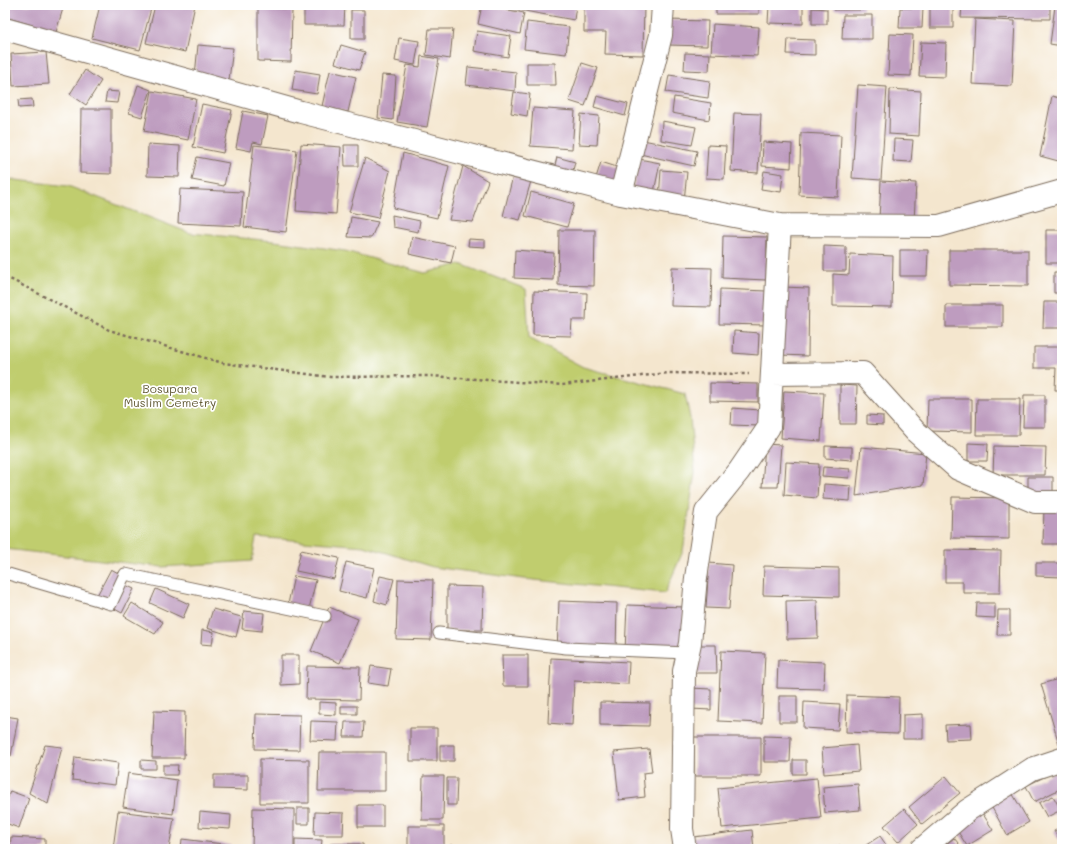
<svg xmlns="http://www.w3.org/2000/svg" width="1067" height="854" font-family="Mali,sans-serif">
<rect width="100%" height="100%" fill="#fff"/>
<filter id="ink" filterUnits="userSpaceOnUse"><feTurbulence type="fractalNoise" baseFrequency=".025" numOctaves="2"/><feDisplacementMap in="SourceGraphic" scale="8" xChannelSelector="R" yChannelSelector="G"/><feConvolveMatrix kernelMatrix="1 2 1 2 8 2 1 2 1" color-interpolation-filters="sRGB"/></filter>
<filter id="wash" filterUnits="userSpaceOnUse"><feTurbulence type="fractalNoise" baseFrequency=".012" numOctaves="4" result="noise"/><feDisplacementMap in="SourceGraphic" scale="16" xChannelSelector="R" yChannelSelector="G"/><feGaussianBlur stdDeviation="0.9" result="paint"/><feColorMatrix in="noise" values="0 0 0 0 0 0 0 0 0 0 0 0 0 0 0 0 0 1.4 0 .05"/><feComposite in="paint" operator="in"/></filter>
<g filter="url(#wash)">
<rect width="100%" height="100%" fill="#f4e6ce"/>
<path fill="#c0cd6e" stroke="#7e7c46" d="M7 179 68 186 190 233 274 241 345 251 425 273 460 264 526 289 529 338 583 367 685 394 690 418 695 472 683 551 665 593 524 579 433 567 364 546 256 537 252 561 162 567 5 549V184Z"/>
<g id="blocks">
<path fill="#be9cbf" d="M5 5H64L56 32 5 17Z
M100 5H152L140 50 92 38Z
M155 5H195L185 52 146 43Z
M304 5H345L344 25H304Z
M482 5 524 13 520 34 478 24Z
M497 5H576L574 20 497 6Z
M584 5H644L643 55 605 54 606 32H584Z
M716 5H759V14H716Z
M769 5H803V24L768 23Z
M834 5H863V10H834Z
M962 5H1050V19L961 18Z
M930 6 953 7V28H930Z
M1055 6 1062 7V46L1050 44Z
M258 8 292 9 291 62 258 61Z
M812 8 827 9V24H812Z
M900 8H923L922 28H899Z
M351 10H364V39H351Z
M843 15H872V39H842Z
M975 19 1015 21 1012 86 972 84Z
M668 20 708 21 707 46 668 45Z
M527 22 569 27 566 54 524 49Z
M713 24 759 27 757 56 711 54Z
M429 29H453L450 59 426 55Z
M477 31 511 36 508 57 474 51Z
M890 34 913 35 911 76 888 75Z
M399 38 419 41 415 65 395 61Z
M788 39 815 40V55L787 54Z
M921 42 946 43 945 77 919 76Z
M198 45 233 48 229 80 195 76Z
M341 45 365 52 359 70 335 63Z
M46 52 49 84 13 86 11 54Z
M685 53 710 54 709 71 684 70Z
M421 56 439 59 427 127 397 122 407 65 420 67Z
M527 63H555L556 85H527Z
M582 63 598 68 585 106 569 101Z
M468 67 516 72 515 91 466 85Z
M85 70 101 81 86 105 70 94Z
M295 70 320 74 317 94 292 90Z
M330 71 356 77 348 112 322 106Z
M382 75 396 76 393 120 378 118Z
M669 75 710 81 708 98 666 92Z
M138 85 151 90 142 117 129 113Z
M858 85 887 87 881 180 852 178Z
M890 89 921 91 919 136 889 134Z
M107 91 119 92 117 103 105 102Z
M152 91 196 99 188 140 144 131Z
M514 92 530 94 527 116 511 113Z
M597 96 628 104 625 116 594 107Z
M1052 96 1062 99V162L1040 156Z
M674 97 711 103 709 120 672 113Z
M32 99 33 107 19 108 18 100Z
M202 104 232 110 223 153 193 147Z
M533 108 575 111 572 149 530 146Z
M81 109H111V174L80 173Z
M243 111 268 116 262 144 253 142 251 151 236 148Z
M734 113 761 114 758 173 731 171Z
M581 114 599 116 597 145 579 144Z
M662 121 696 127 692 145 661 140Z
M801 133 841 135 838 197 799 195Z
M894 139 913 140 911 162 893 161Z
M643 140 697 151 694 166 640 154Z
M763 142 792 144 791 168 762 166Z
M148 144 180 146 179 177 147 176Z
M301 144 341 147 336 214 296 211Z
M254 145 297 150 286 232 244 227Z
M344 145H358V166H345Z
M708 145 726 146 724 179 706 178Z
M403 153 449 166 437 218 393 208Z
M197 157 229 163 224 186 192 180Z
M557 157 575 162 571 178 553 173Z
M365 158 390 171 378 218 349 212Z
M639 159 660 163 654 192 633 188Z
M601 162 623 169 617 189 595 181Z
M463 166 488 181 473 222 449 220Z
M661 170 687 172 684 201 659 199Z
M764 171 783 174 781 192 761 189Z
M513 176 531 181 520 220 503 216Z
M881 181 916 183 914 221 879 219Z
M180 189 243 192 241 226 178 223Z
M531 192 574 204 567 227 525 216Z
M392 215 420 221 418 232 393 227Z
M351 217 378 222 371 238 348 237Z
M559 230H595L594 286 558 285Z
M1046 230H1062V263H1046Z
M723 236 767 237 766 280 722 278Z
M412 237 455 246 451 263 409 254Z
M469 239 485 240V247L468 246Z
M824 246 846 247V271H824Z
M515 250 554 253 553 280 514 278Z
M900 250H928L927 276H900Z
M949 250H1028V286L949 285Z
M850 254 893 256 892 307 833 306V274L849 275Z
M672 267 712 268 711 307 671 306Z
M1054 272H1062V293H1054Z
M781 287 809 288 808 356 780 355Z
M720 289 766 291V325L719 324Z
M534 291 587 293 586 320H572L571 336 533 335Z
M1044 302H1062V328H1043Z
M946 305H1003V327H946Z
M734 331 759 333 758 355 733 353Z
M1034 347H1062V390H1055L1056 368H1034Z
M710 383 758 384V402L710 401Z
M840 385 857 386 856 424H840Z
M784 391 824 393 821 441 781 438Z
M1024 395H1045V427H1023Z
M928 399H972V432L927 431Z
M977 399H1020L1019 435H976Z
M732 408 760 410V426L731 425Z
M867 415 883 416V425L867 424Z
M968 443 988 444 987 461H968Z
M765 444 781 445 778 487H762Z
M825 446 852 447V460L825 458Z
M994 446 1046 447 1045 475H993Z
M861 447 926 453 923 485 856 496Z
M786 462 819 464 817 498 784 495Z
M823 467 850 469 849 478 822 476Z
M1028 477H1053V497L1028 496Z
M824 484 851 486 850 501 823 499Z
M952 497 1009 498V539L951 538Z
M1044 507 1062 508V544H1043Z
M301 550 339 558 334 579 296 571Z
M945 550 1001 551 1000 593H963V582H945Z
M346 562 374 568 367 598 339 591Z
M709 563 732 565 729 609 706 608Z
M1036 563H1062V577L1036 576Z
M764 566 839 568V597L763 595Z
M111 569 120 574 103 606 94 601Z
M294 576 316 580 309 609 288 604Z
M380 576 394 579 387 605 374 601Z
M398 579 433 580 431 640 396 639Z
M121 583 134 589 122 613 109 606Z
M447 586 483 587 482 630H447Z
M156 589 189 604 183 618 150 603Z
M817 600 818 638 787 639 786 601Z
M559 601 617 603 616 653 557 651Z
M132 603 163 622 155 634 124 616Z
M977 603H995V618L976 617Z
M627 605 684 607 683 652 625 651Z
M329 607 358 619 340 663 311 651Z
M213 609 241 617 236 637 207 628Z
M998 610H1010V635H997Z
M244 611 264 613 262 631 242 629Z
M202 630 214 632 212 645 201 644Z
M693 645H716L717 673H693Z
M721 651 765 653 762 723 718 721Z
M281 655H299V684L281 685Z
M502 655H528V686H503Z
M551 658 629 662 628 684 574 681 572 725 548 723Z
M778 660 825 662 824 689 777 688Z
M307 666 360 667 359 700 306 699Z
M371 666 391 669 388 686 368 683Z
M1062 678V743L1059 744 1041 684Z
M690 688 711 689V710L690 709Z
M847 695 899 697 898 734 846 732Z
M779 696H797V722H779Z
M319 702 336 703V715L319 714Z
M600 702 650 703 649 726 600 725Z
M804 702 840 704 838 730 803 728Z
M341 706H357V714H341Z
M154 711 185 712 184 758H152Z
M256 714 300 715 299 750 255 749Z
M923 714V739H903V715Z
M5 716 18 718 11 756 5 754Z
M311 721 338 722 337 741 310 740Z
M345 722H364L363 737H344Z
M971 724 972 739 946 740 945 725Z
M410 728H437V761H410Z
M764 736 791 737 790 762H764Z
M694 737H761V776H694Z
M45 745 62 747 48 804 29 793Z
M440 745H454V761H440Z
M857 745 859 771 824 774 822 748Z
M649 749 652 772 643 773 645 797 619 800 614 752Z
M319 752H385V791H318Z
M75 757 118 763 115 785 72 780Z
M260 759 309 760V803H260Z
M141 760 156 761V769H141Z
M793 760H806V774H793Z
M163 765H178L177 775H163Z
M1062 768V788L1034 802 1026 786Z
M128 773 177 780 173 814 123 807Z
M214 775H248V790L214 789Z
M423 776H444L443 820H422Z
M946 776 960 793 922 824 909 807Z
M447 778H457L456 805H447Z
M817 778 821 818 722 828 718 788Z
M858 784 860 810 825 813 823 787Z
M10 791 29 798 19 828 5 823V806Z
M1011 791 1029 822 1007 835 990 804Z
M1053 796 1061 810 1047 817 1039 803Z
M358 805H383V827H358Z
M253 808 294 809V849H252Z
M297 808H309V824H297Z
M904 809 918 824 898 842 884 826Z
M118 811 174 818 169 849H113Z
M981 811 993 830 967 846 955 827Z
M200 812 231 815 230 829 199 827Z
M315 812 344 813 343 835H314Z
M408 826H444V849H408Z
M1062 827V845L1054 831Z
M752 830 754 849H695L693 837Z
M880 836 889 849H860Z
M11 837 45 839V849H10Z
M954 838 963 849H940Z
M182 839 231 845V849H181Z
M295 839 322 840 321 849H295Z
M330 844H363V849H330Z
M450 845 470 846V849H450Z
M840 845 842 849H829Z"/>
</g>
</g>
<g filter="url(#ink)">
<use href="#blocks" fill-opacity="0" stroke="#7c6c5c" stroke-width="1"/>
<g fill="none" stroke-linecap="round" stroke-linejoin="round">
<defs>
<path id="service" d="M5 573 111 604 125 574 325 616
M439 633 566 648 687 653"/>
<path id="minor" d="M5 29 301 112 621 194 780 225 939 226 1062 191
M621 194 661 35 663 5
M772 374 863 373 915 431 958 469 1035 502H1062
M685 849 682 829 684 671 690 643 696 578 706 512 739 471 769 427 780 225
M922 849 968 810 1032 769 1062 759"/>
</defs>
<use href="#service" stroke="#7c6c5c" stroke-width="13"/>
<use href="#minor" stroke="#7c6c5c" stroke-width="24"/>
<path stroke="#7c6c5c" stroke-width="2.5" stroke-dasharray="3 3" stroke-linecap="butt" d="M5 277 14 281 109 330 223 363 330 377 431 376 562 385 668 373 749 374"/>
<use href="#service" stroke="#fff" stroke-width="11"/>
<use href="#minor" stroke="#fff" stroke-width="22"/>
</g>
</g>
<g text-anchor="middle" stroke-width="3.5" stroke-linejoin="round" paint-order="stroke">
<g font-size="12" fill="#635b36" stroke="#fff">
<text x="170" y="393">Bosupara<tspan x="170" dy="14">Muslim Cemetry</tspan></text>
</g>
</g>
<rect width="1067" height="854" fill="none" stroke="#fff" stroke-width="20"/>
</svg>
